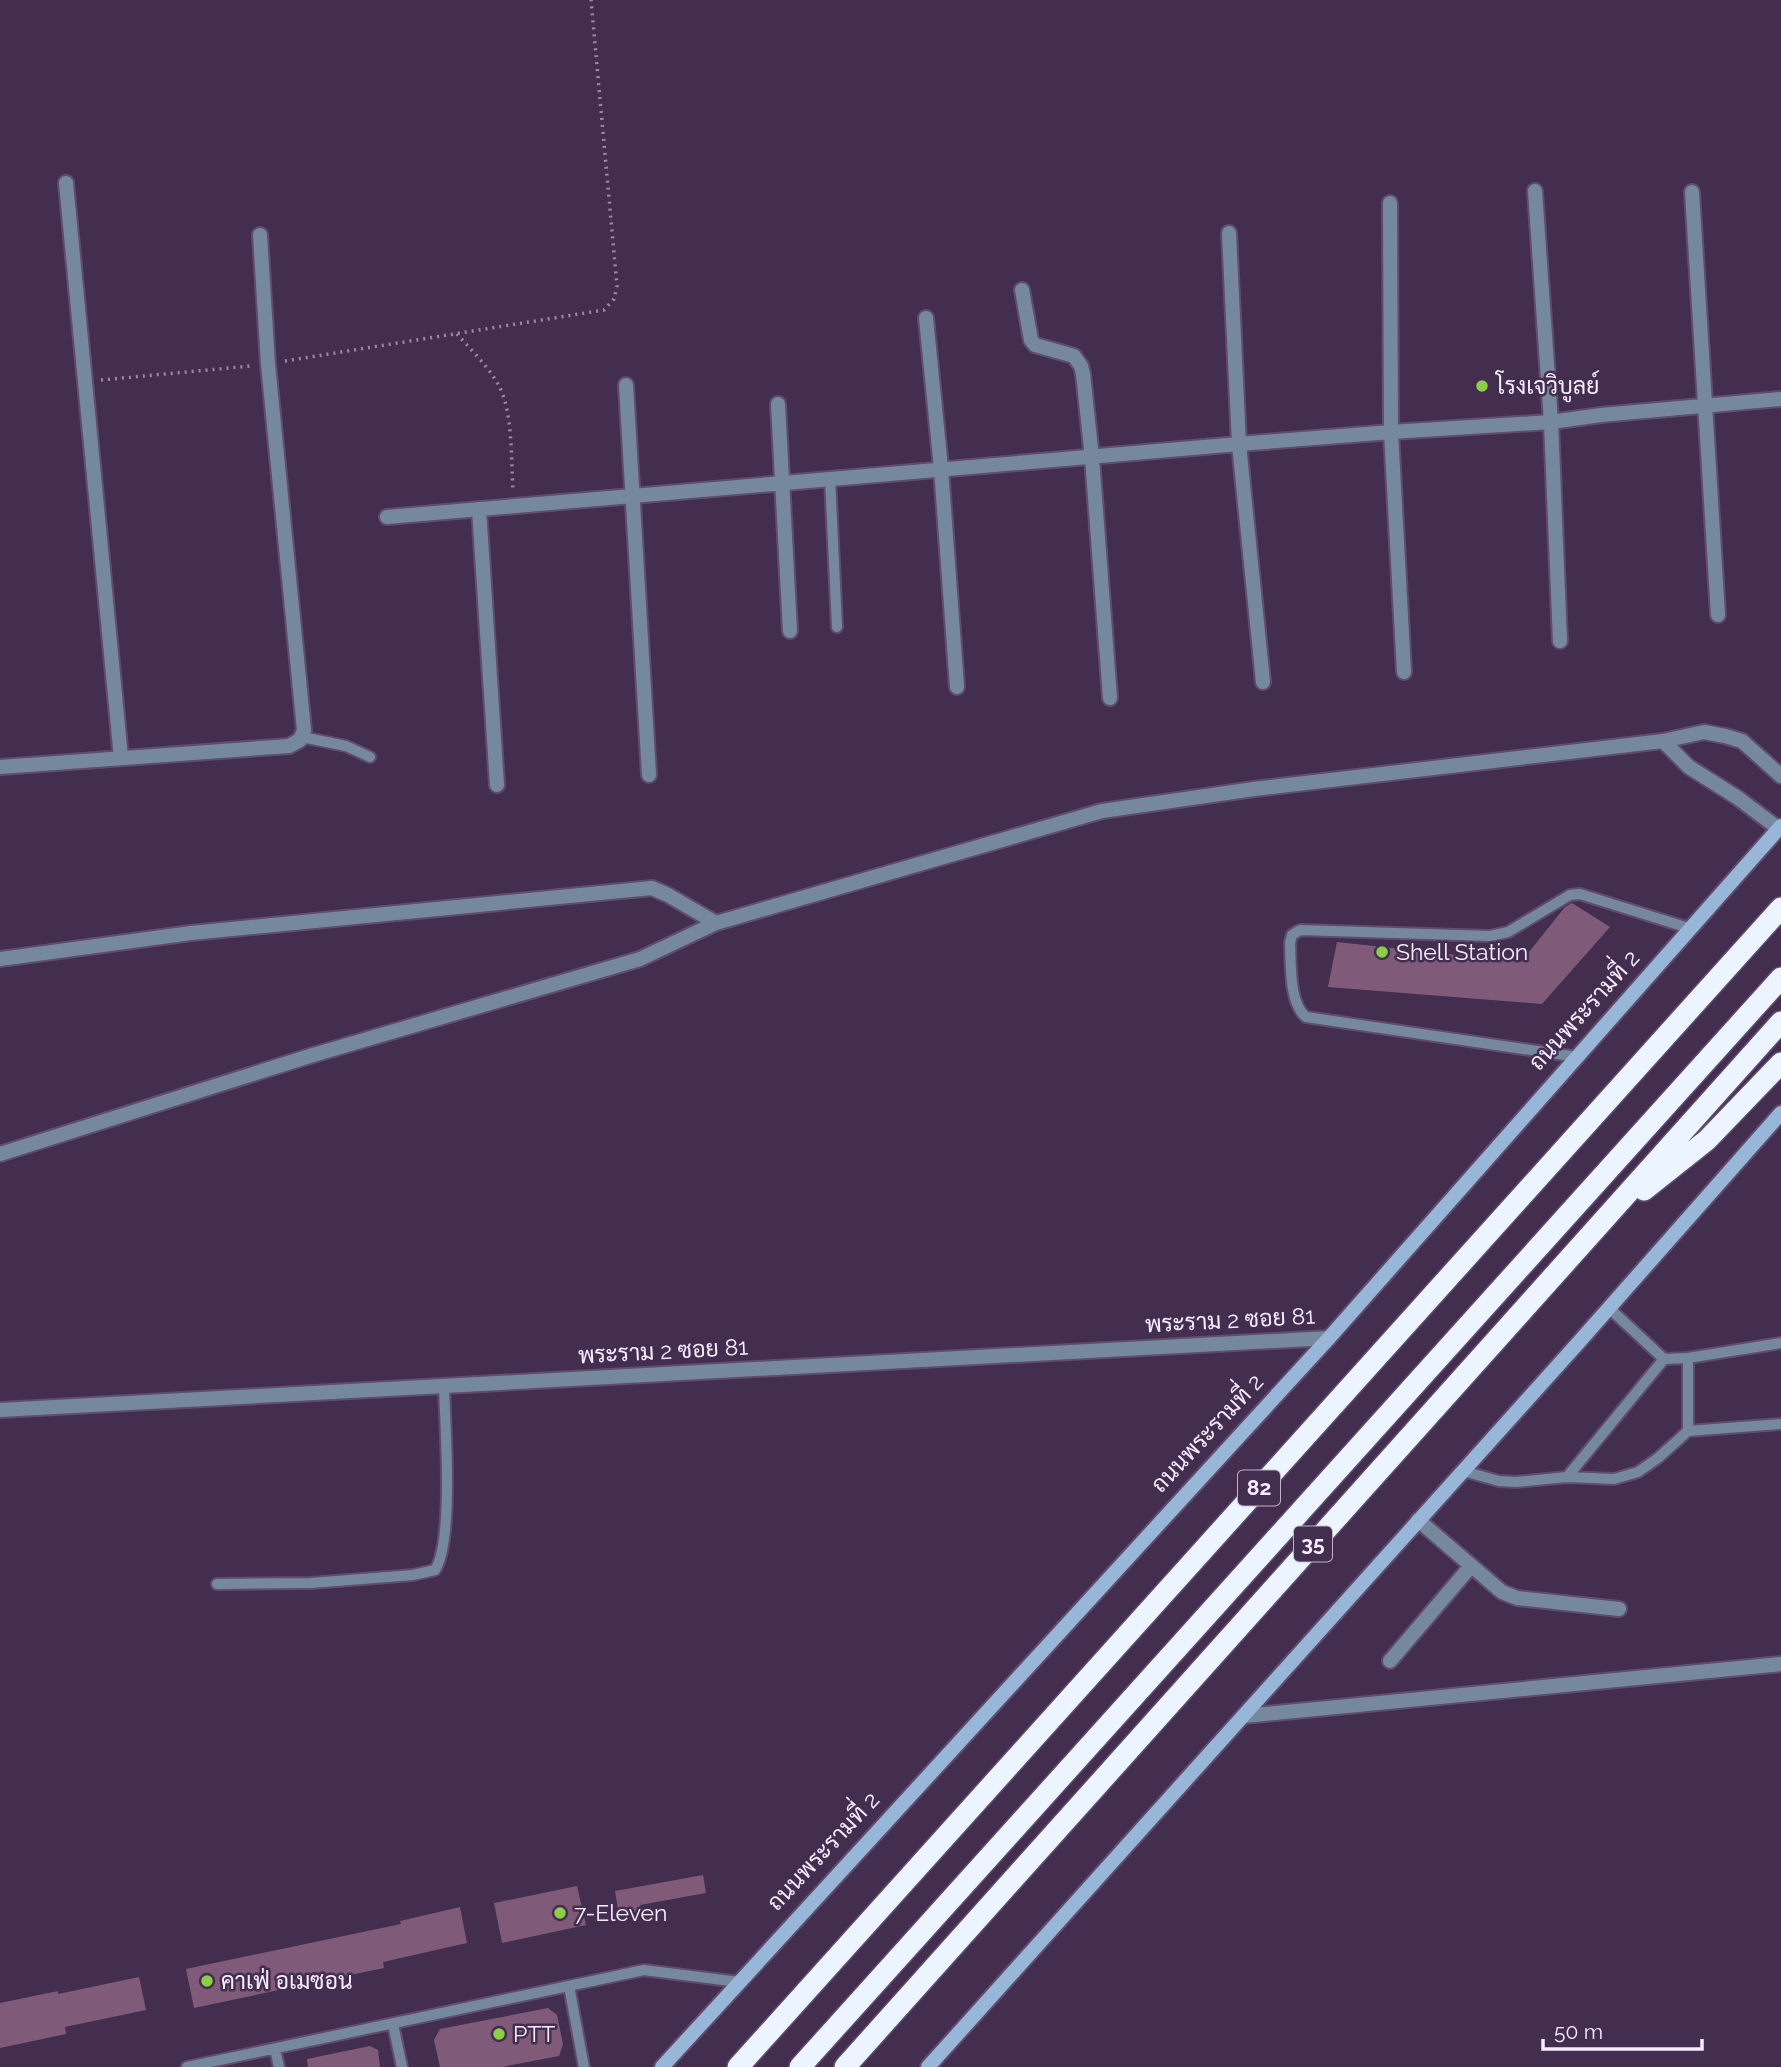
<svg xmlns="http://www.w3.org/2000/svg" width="1781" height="2067" font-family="Raleway,Sarabun,sans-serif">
<rect width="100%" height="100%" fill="#432e50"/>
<path fill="#7f5b79" d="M1572 903 1610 927 1542 1004 1328 987 1337 942 1521 962 1565 907Z
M703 1875 706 1893 640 1905 642 1912 619 1916 615 1891Z
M577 1886 586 1925 502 1943 494 1903Z
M460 1907 467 1943 383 1962 384 1968 194 2008 186 1969 401 1924 400 1921Z
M139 1977 146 2010 65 2027 66 2034 0 2048V2003L58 1991V1994Z
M548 2008 557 2015 563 2044 559 2056 502 2067H440L434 2040 440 2029Z
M370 2046 378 2050 380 2067H308L307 2059Z"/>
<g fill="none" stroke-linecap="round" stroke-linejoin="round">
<defs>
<path id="lane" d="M830 478 837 627
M302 737 346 746 370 757
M1578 1057 1306 1017C1289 1003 1291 965 1290 943L1292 935 1300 930 1490 936 1508 932 1570 895 1580 894 1692 929
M1609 1308 1664 1359 1688 1358 1781 1343
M1688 1358V1431
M1463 1471 1499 1481 1516 1482 1567 1477 1614 1479 1638 1472 1658 1458 1688 1431 1781 1424
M1567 1477 1664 1359
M217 1584 311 1583 413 1575 435 1570C454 1541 445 1425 444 1386
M569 1986 584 2067
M393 2024 402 2067
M275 2049 279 2067
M187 2067 644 1970 739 1982"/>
<path id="street" d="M66 183 121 758
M1535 191 1551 422 1560 641
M1692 192 1718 615
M1390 203 1391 432 1404 672
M1229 233 1239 444 1263 682
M1022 290 1031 340 1035 345 1074 356 1081 366 1083 374 1092 458 1110 698
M926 318 941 468 957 687
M626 385 649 775
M778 404 790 631
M479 509 497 785
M387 517 1239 444 1391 432 1551 422 1601 415 1781 399
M1663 741 1689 767 1738 798 1779 829
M0 767 289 746 300 740 304 730 268 364 260 235
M0 959 191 933 652 888 668 895 716 923
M0 1154 313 1055 640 959 716 923 1102 811 1254 789 1663 741 1704 732 1725 736 1742 741 1781 776
M0 1410 1329 1338
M1418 1520 1502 1592 1517 1598 1619 1609
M1390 1661 1471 1566
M1244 1716 1781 1664"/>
<path id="secondary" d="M662 2067 1329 1338 1781 826
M928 2067 1579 1342 1781 1113"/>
<path id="highway" d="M1644 1190 1707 1140 1781 1063
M738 2067 1781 908
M800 2067 1781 978
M845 2067 1781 1022"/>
</defs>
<use href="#lane" stroke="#604c6c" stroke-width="14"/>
<use href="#street" stroke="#604c6c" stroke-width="18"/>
<use href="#secondary" stroke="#604c6c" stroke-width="18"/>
<use href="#highway" stroke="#604c6c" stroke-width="24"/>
<path stroke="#9a8ba4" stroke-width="3.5" stroke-dasharray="2 5" stroke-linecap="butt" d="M457 334C471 350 489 367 499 386 513 412 511 460 513 490
M285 361 604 310 614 299 617 286 591 0
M101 380 250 366"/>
<use href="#lane" stroke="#76889e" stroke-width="10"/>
<use href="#street" stroke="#76889e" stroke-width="14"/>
<use href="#secondary" stroke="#98b6d8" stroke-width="14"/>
<use href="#highway" stroke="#ebf4ff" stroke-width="21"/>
</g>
<g fill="#8bce47" stroke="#432e50" stroke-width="2.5">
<circle cx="1482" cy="386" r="7"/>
<circle cx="1382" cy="952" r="7"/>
<circle cx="560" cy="1913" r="7"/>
<circle cx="207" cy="1981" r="7"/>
<circle cx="499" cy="2034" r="7"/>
</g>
<g text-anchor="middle" stroke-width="5" stroke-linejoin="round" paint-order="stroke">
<g fill="#432e50" stroke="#c0b3c9" stroke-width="2">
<rect x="1238" y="1470.5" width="42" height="35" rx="5"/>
<rect x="1294" y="1526.5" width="38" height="35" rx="5"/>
</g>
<g font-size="21" font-weight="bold" fill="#f6ecfd">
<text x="1259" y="1495">82</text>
<text x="1313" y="1551">35</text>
</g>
<g font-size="23" fill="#f6ecfd" stroke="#432e50" text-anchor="start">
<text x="1496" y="394">โรงเจวิบูลย์</text>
<text x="1396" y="960">Shell Station</text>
<text x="574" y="1921">7-Eleven</text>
<text x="221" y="1989">คาเฟ่ อเมซอน</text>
<text x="513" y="2042">PTT</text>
</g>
<g font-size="23" fill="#f6ecfd" stroke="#432e50">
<text transform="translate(1584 1010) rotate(-48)" y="8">ถนนพระรามที่ 2</text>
<text transform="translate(1230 1320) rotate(-3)" y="8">พระราม 2 ซอย 81</text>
<text transform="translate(663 1351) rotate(-3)" y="8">พระราม 2 ซอย 81</text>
<text transform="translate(1207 1433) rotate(-47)" y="8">ถนนพระรามที่ 2</text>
<text transform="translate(823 1851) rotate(-47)" y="8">ถนนพระรามที่ 2</text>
</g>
</g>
<path d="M1543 2039v10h159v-10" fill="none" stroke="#f6ecfd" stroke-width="3.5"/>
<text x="1554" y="2039" font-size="21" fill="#f6ecfd" stroke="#432e50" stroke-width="5" paint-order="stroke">50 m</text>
</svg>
